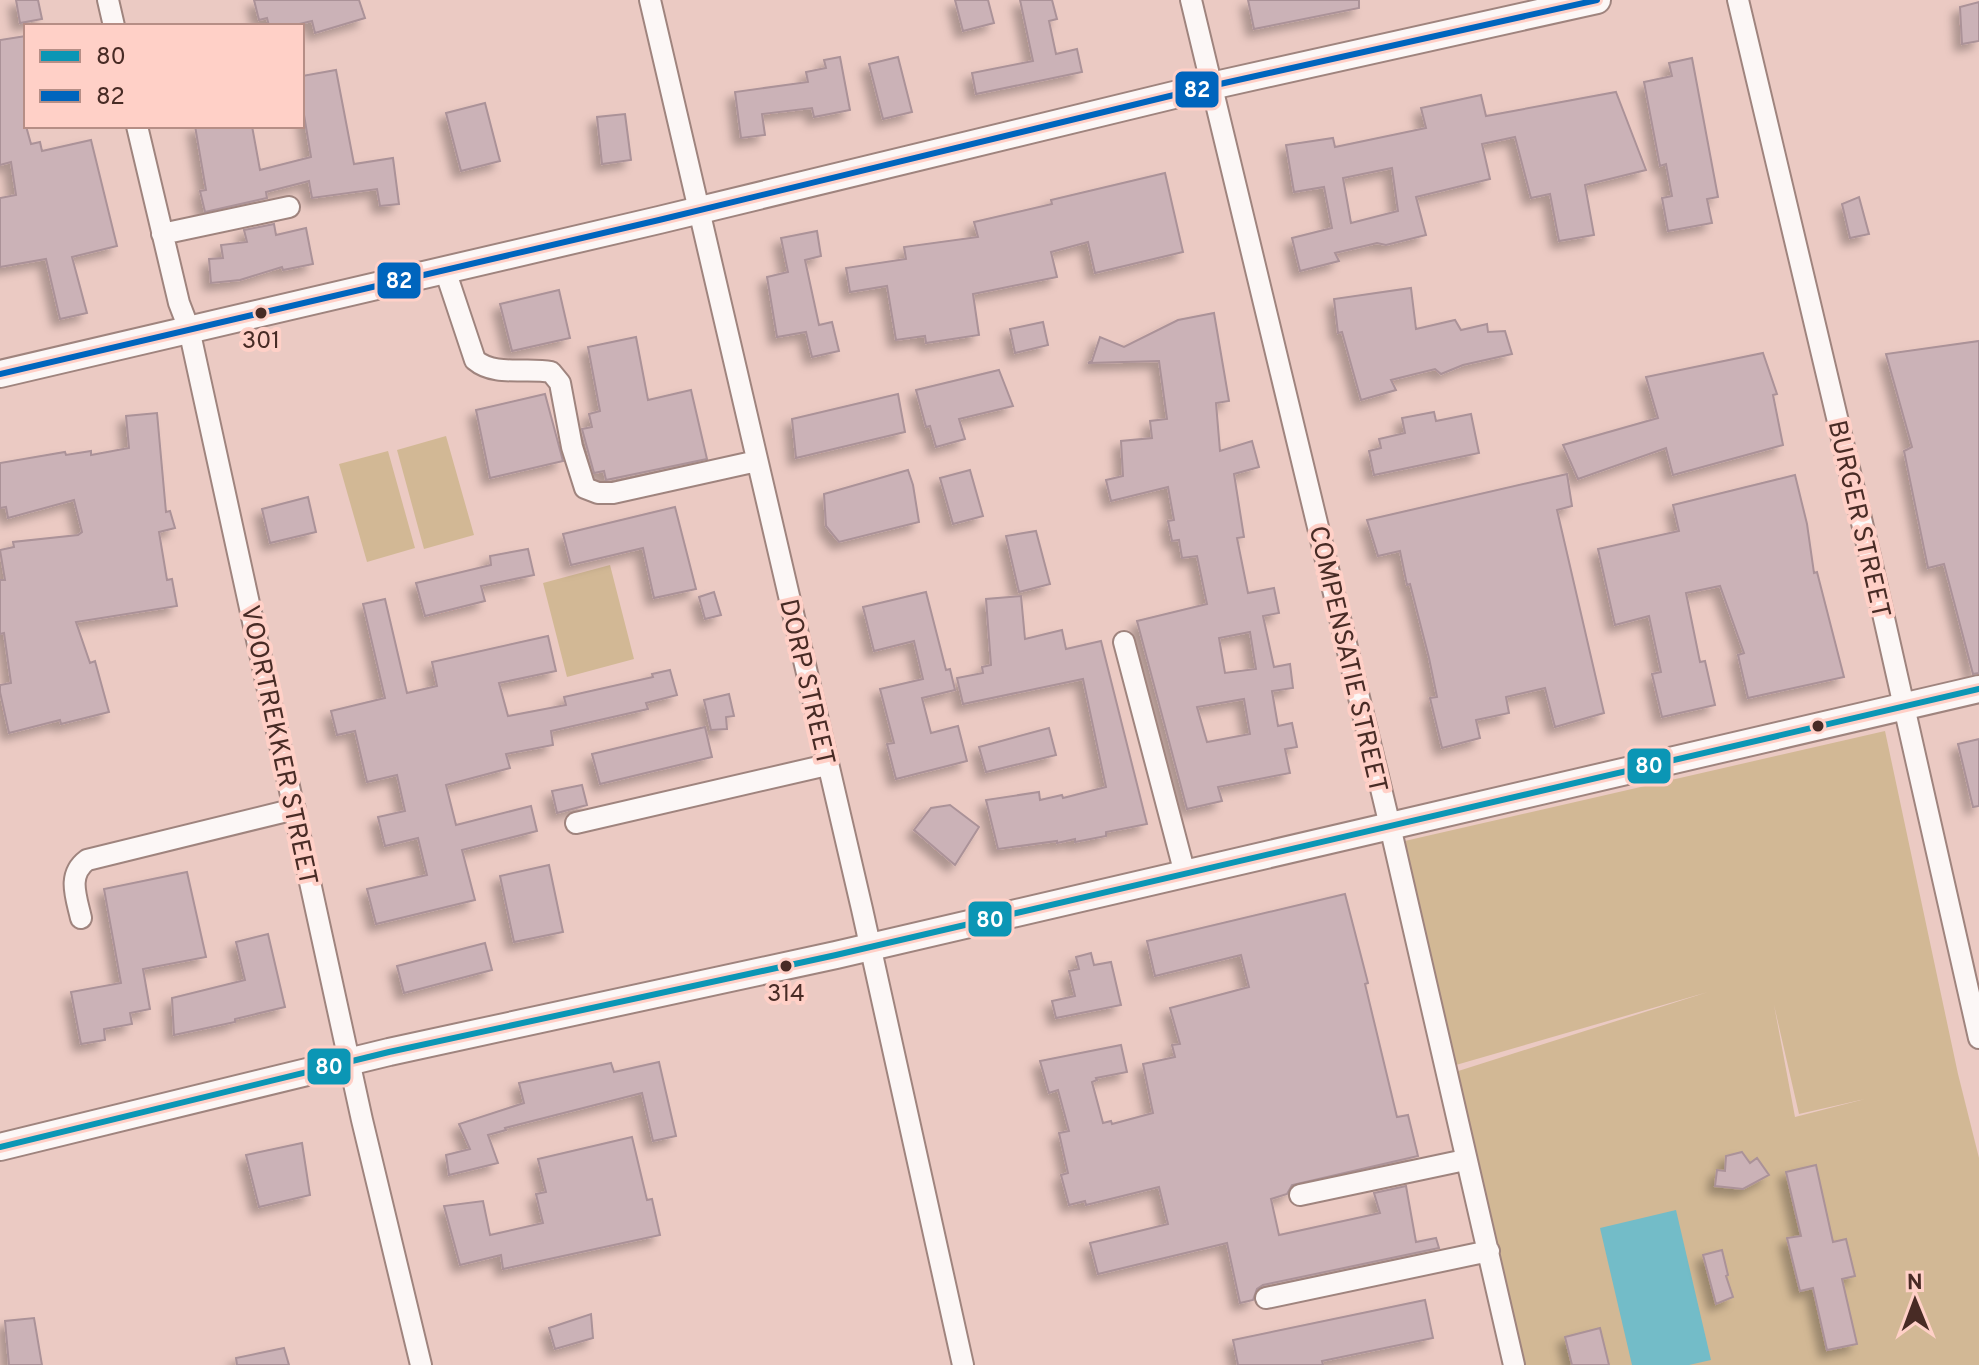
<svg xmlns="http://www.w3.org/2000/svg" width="1979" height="1365" font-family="Overpass,sans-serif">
<defs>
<filter id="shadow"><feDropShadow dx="-7" dy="7" stdDeviation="4" flood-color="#0004"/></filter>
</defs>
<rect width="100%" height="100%" fill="#ebcac3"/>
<path fill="#d2b895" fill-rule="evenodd" d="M446 436 474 535 424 549 397 450Z
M388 451 415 548 367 562 339 464Z
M610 565 634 659 567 677 543 583Z
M1885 731 1958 1074 1979 1158V1365H1522L1452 1073 1708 992 1449 1067 1396 843ZM1774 1005 1799 1114 1865 1099 1795 1117Z"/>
<path fill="#73bcc8" d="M1676 1210 1711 1360 1689 1365H1632L1600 1228Z"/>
<path fill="#cbb2b7" stroke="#ab9298" stroke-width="2" fill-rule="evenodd" filter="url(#shadow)" d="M16 0H38L42 19 20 23Z
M254 0H359L365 18 315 33 312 21 291 26H269L267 18 259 20Z
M955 0H988L994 23 963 31Z
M1020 0H1052L1057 19 1049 21 1056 54 1077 49 1082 72 976 94 972 73 1033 61Z
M1248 0H1359V8L1254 29Z
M1979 2V41L1962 44 1960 7Z
M26 36V126L31 144 40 142 42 151 91 140 117 246 72 257 87 313 60 319 46 259 0 267V198L16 195 11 162 0 165V40Z
M840 57 850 110 814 117 812 108 762 114 765 135 741 138 735 92 808 82 806 72 826 68 824 60Z
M898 57 912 112 883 119 869 64Z
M1692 58 1718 197 1707 199 1712 223 1668 231 1662 198 1672 196 1666 164 1660 166 1644 82 1672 76 1669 63Z
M336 70 354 164 393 158 399 204 380 206 377 189 312 198 309 181 266 192 267 198 205 212 200 191 206 190 195 126H252L260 170 311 157 302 103V76Z
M1616 92 1646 170 1585 185 1594 235 1559 241 1550 194 1531 198 1515 137 1482 144 1490 179 1416 197 1426 235 1386 245 1377 243 1335 253 1339 261 1300 271 1292 238 1332 228 1324 187 1294 192 1286 145 1333 138 1335 147 1426 128 1421 108 1481 95 1486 116ZM1392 168 1398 211 1351 223 1343 178Z
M485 103 500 161 461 171 446 113Z
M625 114 631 160 602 164 597 117Z
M1165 173 1183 252 1095 273 1088 242 1051 252 1057 277 973 294 979 335 926 343 925 336 896 340 887 286 850 292 846 268 906 259 904 247 978 237 974 222 1052 204 1051 200Z
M1859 197 1869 234 1850 238 1842 204Z
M274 224 276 235 306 228 313 264 283 270 282 267 240 280 211 283 209 259 223 258 221 245 247 242 244 230Z
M817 231 821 256 805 260 819 325 832 322 839 351 812 357 806 332 777 337 767 277 788 272 781 238Z
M1411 288 1416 329 1455 320 1461 330 1487 324 1488 332 1505 331 1512 354 1463 365 1441 374 1435 369 1391 380 1396 390 1361 400 1342 332 1338 333 1334 299Z
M559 290 570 338 512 351 500 304Z
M1214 313 1229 401 1216 403 1220 451 1252 441 1259 467 1234 474 1244 537 1237 538 1248 593 1274 588 1279 613 1263 616 1274 667 1290 664 1293 688 1272 691 1278 726 1292 723 1297 747 1285 749 1290 773 1218 787 1222 801 1187 809 1137 621 1207 604 1197 556 1182 558 1179 540 1172 541 1168 521 1174 520 1168 487 1111 501 1106 480 1123 476 1121 441 1152 438 1150 421 1167 419 1159 361 1088 363 1092 361 1100 337 1124 347 1178 320ZM1250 632 1256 669 1225 673 1219 638ZM1244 699 1250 734 1207 742 1197 707Z
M1043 322 1048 345 1015 353 1010 329Z
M636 337 648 400 691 390 707 459 606 480 604 471 594 473 582 429 592 427 589 414 600 411 588 347Z
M1979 341V673L1973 674 1944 564 1928 568 1904 451 1912 447 1886 354Z
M1763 353 1777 394 1773 395 1783 445 1673 475 1666 448 1578 479 1563 445 1658 418 1646 377Z
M999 370 1013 406 959 419 965 439 936 447 930 426 926 427 916 390Z
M545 394 563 461 490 478 476 410Z
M898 394 905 432 796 458 792 419Z
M1434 412 1436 421 1471 414 1479 453 1374 475 1369 451 1381 448 1379 439 1405 433 1402 418Z
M157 413 166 512 170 511 175 528 159 532 167 580 172 579 177 606 76 622 90 663 95 661 109 712 61 724 60 720 9 733 0 692V685L11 683 4 633 0 634V580H5L0 550 14 547 13 542 78 535 82 532 74 500 8 518 6 507 0 508V463L65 452 66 455 91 451V455L129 448 126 416Z
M908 470 913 485 919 522 839 542 826 526 824 494Z
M970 470 983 516 953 524 940 478Z
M1567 474 1572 506 1557 510 1604 713 1555 727 1545 688 1506 697 1509 713 1476 720 1480 738 1442 748 1430 698 1437 697 1429 658 1410 584 1407 585 1400 551 1378 556 1367 520Z
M1795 475 1807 524 1814 573 1817 572 1844 677 1748 698 1738 655 1744 653 1720 586 1686 593 1700 662 1705 661 1715 705 1662 717 1652 674 1661 672 1649 616 1615 625 1598 549 1679 531 1673 505Z
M308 497 316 532 270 543 262 509Z
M675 507 696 589 654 598 643 548 571 565 563 534Z
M1036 531 1050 584 1019 592 1006 536Z
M528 549 534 575 481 586 485 601 425 616 416 583 491 565 490 556Z
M714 592 721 615 705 619 699 597Z
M926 592 946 670 950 669 955 690 922 698 931 733 958 726 967 761 896 779 887 744 894 743 880 689 923 679 914 641 874 651 863 607Z
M1021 596 1025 639 1062 630 1066 649 1101 641 1147 824 1106 832V836L1075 842V839L1057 843V841L998 849 986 800 1039 792 1040 800 1062 795 1063 798 1106 787 1083 679 963 704 957 678 983 673 982 667 991 665 986 599Z
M385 599 407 693 437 686 432 662 548 636 556 671 499 683 508 716 566 705 564 697 653 677 652 674 670 670 677 695 646 703 648 709 551 731 553 745 506 754 510 768 446 785 456 825 531 806 537 831 462 850 475 900 376 924 367 889 427 875 418 838 385 846 378 817 405 811 397 775 367 782 355 731 337 735 331 711 385 698 363 604Z
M729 694 734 716 726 717 727 729 711 730 704 700Z
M705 727 712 757 600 784 592 754Z
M1049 728 1056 755 986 772 979 747Z
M1979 739V806L1973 807 1958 744Z
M582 785 587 805 557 813 552 791Z
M950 805 979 827 955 865 914 830 931 808Z
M549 865 563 932 514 942 500 876Z
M187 872 206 957 143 969 150 1009 130 1013 132 1024 104 1029 105 1040 81 1044 71 992 121 983 104 889Z
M1345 894 1360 952 1368 983 1365 984 1397 1117 1408 1115 1418 1156 1292 1185 1287 1194 1271 1199 1279 1235 1380 1213 1374 1193 1406 1186 1416 1242 1436 1238 1439 1248 1263 1285 1257 1289 1253 1300 1240 1303 1227 1243 1098 1274 1090 1243 1168 1224 1159 1187 1086 1205 1085 1201 1069 1205 1061 1175 1068 1173 1059 1133 1069 1131 1058 1090 1049 1093 1040 1061 1121 1045 1127 1072 1096 1078 1097 1080 1092 1082 1103 1123 1111 1121 1112 1124 1153 1113 1143 1064 1175 1057 1172 1045 1180 1044 1170 1008 1249 987 1241 955 1155 976 1147 941Z
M268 934 285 1007 235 1019V1022L174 1035 172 998 245 980 236 942Z
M485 943 492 970 404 993 397 966Z
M1091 953 1094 965 1111 962 1121 1005 1056 1018 1052 1001 1075 996 1069 971 1079 969 1076 957Z
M659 1062 676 1136 653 1141 642 1093 505 1128 506 1130 488 1135 498 1163 449 1175 446 1155 470 1149 459 1124 524 1103 519 1083 611 1063 614 1072Z
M632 1137 647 1200 652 1199 660 1235 503 1269 501 1255 460 1265 444 1206 483 1201 490 1235 543 1223 536 1194 546 1192 538 1159Z
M302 1143 310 1195 259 1207 246 1155Z
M1742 1152 1750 1163 1757 1158 1769 1175 1743 1189 1715 1186 1717 1170 1725 1171 1726 1156Z
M1816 1165 1833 1242 1846 1239 1855 1276 1842 1279 1857 1344 1827 1350 1813 1288 1800 1291 1787 1238 1801 1236 1786 1172Z
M1722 1250 1728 1275 1726 1276 1733 1297 1716 1304 1703 1255Z
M1425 1300 1433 1338 1322 1361 1323 1365H1238L1233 1340Z
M591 1314 593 1338 555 1349 549 1328Z
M34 1318 42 1365H9L5 1321Z
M1600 1328 1609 1365H1572L1565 1337Z
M284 1348 289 1365H237L236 1358Z"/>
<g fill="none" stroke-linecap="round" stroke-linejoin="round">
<defs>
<path id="minor" d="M108 0 114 26
M650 0 862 909 963 1365
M1191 0 1390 826 1514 1365
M1738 0 1872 565 1979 1038
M137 126 179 303 189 329 362 1120 421 1365
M162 234 289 207
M445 270 475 360C495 377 526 367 551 372L560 383 572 447 585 488 598 493H613L757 461
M1124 642 1185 874
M576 823 827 765
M81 918C76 896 67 875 87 860L295 809
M1300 1195 1465 1160
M1266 1298 1489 1251"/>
<path id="major" d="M0 374 659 220 1211 86 1597 0
M0 1147 389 1052 836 955 1979 689"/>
</defs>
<use href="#minor" stroke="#9f847e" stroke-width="24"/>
<use href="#major" stroke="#9f847e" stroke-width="30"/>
<use href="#minor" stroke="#fcf7f6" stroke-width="20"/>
<use href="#major" stroke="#fcf7f6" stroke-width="26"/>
<defs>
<path id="bus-1" d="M0 1147 389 1052 836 955 1979 689"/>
<path id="bus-2" d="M0 374 659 220 1211 86 1597 0"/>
</defs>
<use href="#bus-1" stroke="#ffd0c7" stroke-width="12"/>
<use href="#bus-2" stroke="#ffd0c7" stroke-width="12"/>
<use href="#bus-1" stroke="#0b96b5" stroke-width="6"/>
<use href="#bus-2" stroke="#0065bd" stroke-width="6"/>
</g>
<g fill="#482b25" stroke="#ffd0c7" stroke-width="3">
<circle cx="261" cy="313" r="7"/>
<circle cx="1818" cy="726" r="7"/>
<circle cx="786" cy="966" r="7"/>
</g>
<g text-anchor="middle" stroke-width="8" stroke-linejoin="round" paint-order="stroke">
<g font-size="24" fill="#482b25" stroke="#ffd0c7">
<text x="261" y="348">301</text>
<text x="786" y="1001">314</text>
</g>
<g font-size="26" fill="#482b25" stroke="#ffd0c7">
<text transform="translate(1860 519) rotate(77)" y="9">BURGER STREET</text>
<text transform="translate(1349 659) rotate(77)" y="9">COMPENSATIE STREET</text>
<text transform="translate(808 682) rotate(77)" y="9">DORP STREET</text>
<text transform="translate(280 745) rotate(78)" y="9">VOORTREKKER STREET</text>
</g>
</g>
<g stroke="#ffd0c7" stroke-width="3">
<rect x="1174" y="70" width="46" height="39" rx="8" fill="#0065bd"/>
<rect x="376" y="261" width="46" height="39" rx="8" fill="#0065bd"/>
<rect x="1626" y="747" width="46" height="38" rx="8" fill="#0b96b5"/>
<rect x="967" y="900" width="46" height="38" rx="8" fill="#0b96b5"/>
<rect x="306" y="1047" width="46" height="39" rx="8" fill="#0b96b5"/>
</g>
<g font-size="22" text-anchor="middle" font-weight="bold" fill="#fff">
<text x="1197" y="97">82</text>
<text x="399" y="288">82</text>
<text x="1649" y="773">80</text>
<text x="990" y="927">80</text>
<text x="329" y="1074">80</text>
</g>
<rect x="24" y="24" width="280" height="104" fill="#ffd0c7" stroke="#b68e86" stroke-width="2"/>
<rect x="40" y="50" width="40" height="12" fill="#0b96b5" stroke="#b68e86" stroke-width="2"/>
<text x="96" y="64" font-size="24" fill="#482b25">80</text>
<rect x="40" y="90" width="40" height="12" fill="#0065bd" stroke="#b68e86" stroke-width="2"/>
<text x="96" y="104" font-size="24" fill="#482b25">82</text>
<g transform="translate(1915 1301) rotate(359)" stroke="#ffd0c7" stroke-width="6" paint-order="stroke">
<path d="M0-6L14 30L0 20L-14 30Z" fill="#482b25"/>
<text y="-12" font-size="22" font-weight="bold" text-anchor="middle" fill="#482b25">N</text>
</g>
</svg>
